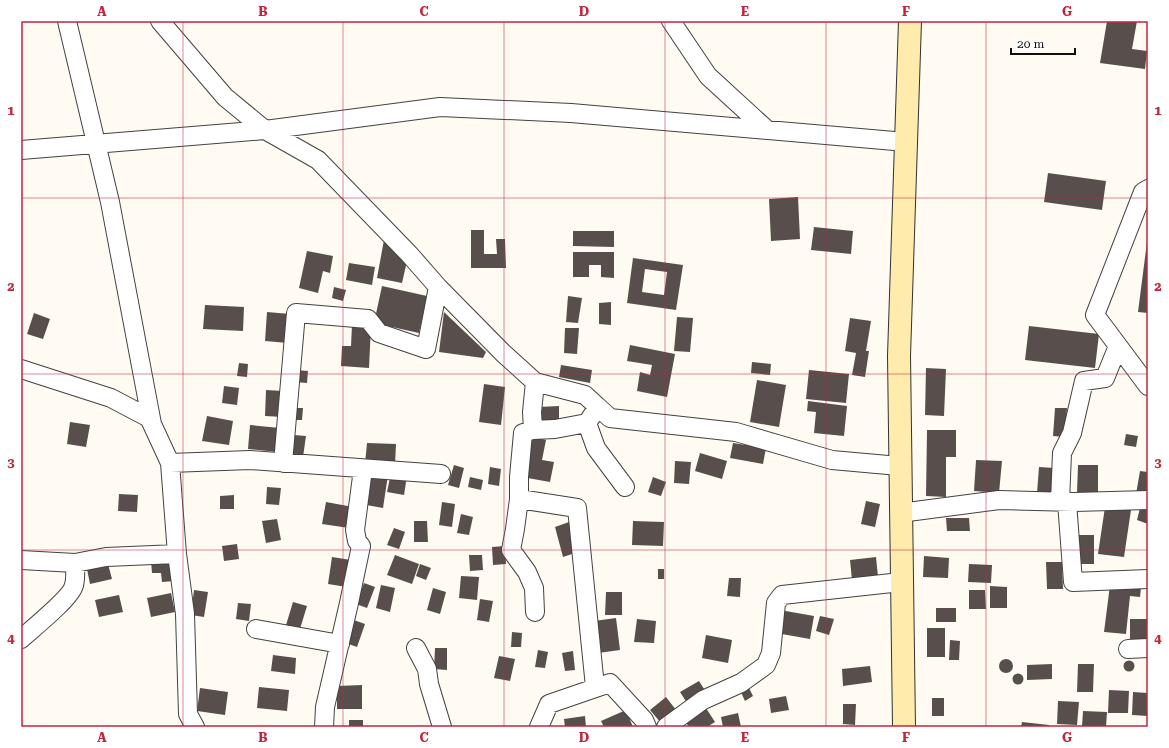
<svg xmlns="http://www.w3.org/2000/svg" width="1169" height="748" font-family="'Roboto Serif',serif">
<rect width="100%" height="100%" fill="#fffbf2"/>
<path fill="#584f4c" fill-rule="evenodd" d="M1107 21H1137L1132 49 1147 51 1145 69 1100 63Z
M1048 173 1106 181 1102 210 1044 202Z
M798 197 800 239 771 241 769 199Z
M814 227 853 231 851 254 811 250Z
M471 230H484V254H497L496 239H505L506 268H471Z
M573 231H614V247L573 246Z
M384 240 407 261 402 283 377 278Z
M1147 242H1148V313L1138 312Z
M307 251 333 256 330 273 323 271 318 293 299 288Z
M573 252H614V278L601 277V265H589V277H573Z
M633 258 683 265 676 310 627 303ZM645 269 667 272 664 295 642 292Z
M349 263 375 267 372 285 346 280Z
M382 286 427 296 419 333 374 323Z
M334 287 346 290 343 301 332 298Z
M568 296 582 298 578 323 566 322Z
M611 302V325L599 324V303Z
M205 305 244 307 243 331 203 329Z
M267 312 290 314 288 343 265 341Z
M444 312 486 352 483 358 439 352Z
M34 313 50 319 43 339 27 334Z
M677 317 693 318 690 352 674 351Z
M850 318 871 321 866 351H869L865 377 852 375 856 353 845 351Z
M352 325 371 326 369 368 341 366 342 346H351Z
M1029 326 1099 334 1095 368 1025 360Z
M565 328H579L577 354 564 353Z
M630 345 675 354 667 397 637 391 640 372 650 375 652 365 627 361Z
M752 362 771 364 770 375 751 373Z
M239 363 248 364 247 377 237 376Z
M561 365 592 370 590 383 559 377Z
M926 368 946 369 944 416 925 415Z
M296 370 308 371 307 383 295 382Z
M809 370 849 374 846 403 806 399Z
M757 380 786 385 779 427 750 422Z
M484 384 505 387 501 425 479 422Z
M224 386 239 388 237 405 222 403Z
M266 390 284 391 283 417 265 416Z
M808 401 847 406 844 436 814 433 816 412 807 411Z
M559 406V421H538V407Z
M294 408H303L302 420H294Z
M1055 408H1067L1065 437 1053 436Z
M207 416 233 421 229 445 202 441Z
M70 422 90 425 86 447 67 444Z
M250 425 280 428 277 452 248 449Z
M927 430H956V457H946V497L926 496Z
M1126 434 1138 436 1136 447 1124 445Z
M294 435 306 436 303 457 291 455Z
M529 436 546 440 542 460 554 462 550 482 522 477Z
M367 443 396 444 395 465 365 464Z
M733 443 766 448 763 464 730 458Z
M700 453 727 461 722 479 695 471Z
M976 460 1002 461 999 493 974 491Z
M675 461 691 462 689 484 674 483Z
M454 465 464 468 459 488 448 485Z
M1078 465H1098V493H1077Z
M490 467 501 469 499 486 488 484Z
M1039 467 1055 468 1054 494 1037 493Z
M366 471 388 475 383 508 361 504Z
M1140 471 1148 472V496L1136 494Z
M391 473 407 476 404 495 387 492Z
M470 477 483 480 481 490 468 487Z
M653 477 666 482 661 496 648 492Z
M267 487 281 488 279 505 266 504Z
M119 494 138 495 137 512 118 511Z
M234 495V509H220V496Z
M866 501 880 504 875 527 861 524Z
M326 502 353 507 349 528 322 524Z
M442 502 455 504 452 527 439 525Z
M1105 507 1131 510 1124 557 1098 554Z
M1140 508 1148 510V524L1137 520Z
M461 514 473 517 469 535 457 533Z
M946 518H969L970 531H947Z
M277 519 281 540 266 543 262 521Z
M414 521H427L428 542H414Z
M633 521 664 522 663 546 632 545Z
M569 522 578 552 563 557 555 527Z
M394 528 405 532 399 549 387 545Z
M1073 535H1094V564H1073Z
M237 544 239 559 224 561 222 546Z
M505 546 506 564 493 565 492 547Z
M395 555 419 564 412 584 387 575Z
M469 555H482L483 570 470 571Z
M924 556 949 558 948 578 923 577Z
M332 557 351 560 347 587 328 584Z
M876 557 878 577 852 580 850 560Z
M173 560 175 581 162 582 161 573H152L151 561Z
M1046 562H1062L1063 589H1047Z
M108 564 112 579 90 584 87 569Z
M420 564 431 568 426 580 416 576Z
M969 564 992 565 991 583 968 582Z
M658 569H664V579H658Z
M461 576 479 577 477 600 459 598Z
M729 578H741L740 597 727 596Z
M364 583 375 587 367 608 356 604Z
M381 585 395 588 390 612 376 608Z
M1110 585 1141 588 1140 597 1130 596 1126 634 1104 632Z
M990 586 1007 587V608H990Z
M433 588 446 592 440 614 427 610Z
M194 590 208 592 204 617 191 615Z
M969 590H985L986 609H969Z
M606 592H622V615H605Z
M171 593 175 612 151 617 147 598Z
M119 595 123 612 99 617 95 600Z
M480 599 493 601 489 622 477 620Z
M293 602 307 606 300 629 286 625Z
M238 603 251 604 249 621 236 619Z
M936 608H956V622H936Z
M780 610 814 616 810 639 776 633Z
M820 616 834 619 829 635 816 631Z
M616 618 620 650 598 653 594 621Z
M351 619 365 624 357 647 343 642Z
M637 619 656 621 654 643 634 642Z
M1130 619H1148V639H1130Z
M927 628H945V657H927Z
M512 632 522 633 521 647H511Z
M706 635 732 640 728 663 702 658Z
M950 640 960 641 959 660H949Z
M435 648H447V670L434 669Z
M538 650 548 652 545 668 535 667Z
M573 651 575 670 565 671 562 653Z
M273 655 296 658 295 674 271 671Z
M499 656 515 659 510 681 494 678Z
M999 666a7 7 0 1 1 14 0a7 7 0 1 1-14 0Z
M1123.5 666a5.5 5.5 0 1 1 11 0a5.5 5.5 0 1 1-11 0Z
M1052 664V679L1027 680V665Z
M1078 664H1094L1093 692H1077Z
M870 666 872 682 843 686 842 669Z
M1012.5 679a5.5 5.5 0 1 1 11 0a5.5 5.5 0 1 1-11 0Z
M699 681 706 692 687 703 680 692Z
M747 684 753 696 745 701 739 688Z
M362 685V709H337V686Z
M259 687 289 690 287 711 257 708Z
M200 688 228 692 225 715 197 711Z
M1109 690 1129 691 1128 713H1108Z
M1133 692 1148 693V716L1132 715Z
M786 696 789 710 771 713 769 699Z
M666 697 676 710 661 723 650 710Z
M932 698H944V716H932Z
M1058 701 1079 702 1077 725 1057 724Z
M843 704H856L855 725 843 724Z
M704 705 715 722 707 727H689L683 718Z
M626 710 633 727H604L601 721Z
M1083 711 1107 712 1106 727 1082 726Z
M738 713 741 727H723L721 717Z
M585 716 586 727H565L564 719Z
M349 720H363V727H349Z
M1022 722 1049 725V727H1021Z"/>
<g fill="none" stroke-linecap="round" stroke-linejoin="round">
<defs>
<path id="street" d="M67 21 110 202 152 424
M160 21 225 97 265 130 318 160 410 255 438 287 503 353 535 382 585 395 598 407
M671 21 708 76 767 130
M21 150 265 130 440 107 571 113 906 142
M1148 189 1143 192 1095 315 1148 386
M21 369 111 398 149 418 152 424 170 463 177 554 185 614 188 714 195 727
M587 423 596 448 625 487
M533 430 532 412 535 382
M170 463 250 460 441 474
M283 463 296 313 368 319 379 333 426 349 438 287
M519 499 577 508 595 687
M1060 502 1062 453 1072 433 1084 381 1105 378 1118 346
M1067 502 1073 582 1148 579
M900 513 999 500 1074 502 1148 500
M21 560 75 563 106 557 177 554
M535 612 534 588 527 572 511 550 515 529 519 499V477L523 433 533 430 555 429 587 423 598 407 610 418 736 432 832 460 899 466
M256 629 340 644
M21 639C32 629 72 597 74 585 76 578 75 570 75 563
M416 648 427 669 429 684 442 727
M1128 649 1148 648
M324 727 325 707 349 603 361 546 357 541 355 530 363 469
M539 727 549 704 610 683 644 720 647 727
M666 727 703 700 741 683 766 665 771 653 776 603 782 595 901 582"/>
<path id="secondary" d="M904 727 899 356 910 21"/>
</defs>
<use href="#street" stroke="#424242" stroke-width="20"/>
<use href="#secondary" stroke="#313131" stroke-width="24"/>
<use href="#street" stroke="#fff" stroke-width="18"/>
<use href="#secondary" stroke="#ffecad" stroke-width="22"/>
</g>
<path fill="none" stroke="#c2253f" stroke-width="1" stroke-opacity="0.55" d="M183 21V727M343 21V727M504 21V727M665 21V727M826 21V727M986 21V727M21 198H1148M21 374H1148M21 550H1148"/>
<rect width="1169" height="748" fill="none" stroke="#ffffff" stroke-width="44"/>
<path d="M1011 48v6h64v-6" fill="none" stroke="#0f0f0f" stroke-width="2"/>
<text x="1017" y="48" font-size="12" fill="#0f0f0f" stroke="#ffffff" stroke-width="3" paint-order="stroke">20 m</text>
<rect x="22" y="22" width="1125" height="704" fill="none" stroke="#c2253f" stroke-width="1.5"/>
<g font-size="13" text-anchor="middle" font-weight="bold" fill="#c2253f">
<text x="102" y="16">A</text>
<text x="263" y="16">B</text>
<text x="424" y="16">C</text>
<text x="584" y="16">D</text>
<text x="745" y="16">E</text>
<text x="906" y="16">F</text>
<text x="1067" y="16">G</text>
<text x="11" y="115">1</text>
<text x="1158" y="115">1</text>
<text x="11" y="291">2</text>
<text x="1158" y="291">2</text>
<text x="11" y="467">3</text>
<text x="1158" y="467">3</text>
<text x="11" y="643">4</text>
<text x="1158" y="643">4</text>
<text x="102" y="742">A</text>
<text x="263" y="742">B</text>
<text x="424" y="742">C</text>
<text x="584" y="742">D</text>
<text x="745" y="742">E</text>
<text x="906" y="742">F</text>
<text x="1067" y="742">G</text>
</g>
</svg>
